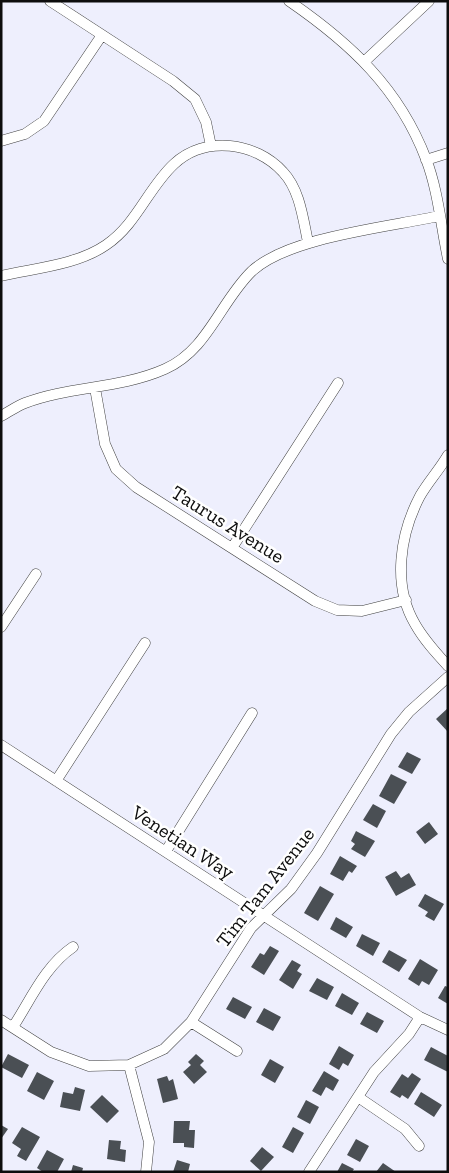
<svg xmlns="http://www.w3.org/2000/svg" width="449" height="1173" font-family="'Zilla Slab',serif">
<rect width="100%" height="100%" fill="#eeeffd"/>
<path fill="#4a4f54" d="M448 708V732L436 719Z
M407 752 421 759 412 774 398 767Z
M391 774 407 782 394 804 379 796Z
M373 804 386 811 377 828 363 820Z
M429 822 438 834 425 844 416 832Z
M356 831 375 841 365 857 351 849 355 844 351 841Z
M340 856 357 866 352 873 349 871 343 881 330 874Z
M396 871 401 878 409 873 416 885 396 896 385 877Z
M320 886 334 894 318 921 304 913Z
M425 894 444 904 434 921 425 916 428 912 418 906Z
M336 917 353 927 346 938 330 929Z
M362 934 380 943 373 956 356 946Z
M270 946 279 951 264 975 251 967 260 953 264 955Z
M389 950 407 960 399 972 382 962Z
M420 959 438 970 429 985 422 981 419 986 408 979Z
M292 960 301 965 297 971 302 974 293 989 279 980Z
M317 978 334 987 327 1000 309 991Z
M445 986 448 987V1004L438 998Z
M342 993 359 1003 352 1015 335 1006Z
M233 997 252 1007 245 1019 226 1009Z
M264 1008 281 1017 273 1031 256 1022Z
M367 1012 384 1021 377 1033 360 1024Z
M339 1046 354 1055 348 1066 343 1063 339 1070 329 1064Z
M431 1047 448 1056V1072L424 1060Z
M8 1054 29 1065 22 1078 1 1067Z
M196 1054 204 1061 200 1065 207 1072 194 1084 183 1072 191 1065 188 1062Z
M270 1059 284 1067 275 1083 261 1075Z
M324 1071 339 1080 333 1091 326 1087 321 1096 312 1091Z
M37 1072 54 1081 44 1100 27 1091Z
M412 1073 421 1079 408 1099 402 1095 400 1098 390 1092 402 1074 408 1078Z
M167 1076 169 1081 173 1079 178 1099 163 1103 157 1079Z
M75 1087 85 1090 80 1111 60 1107 63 1092 73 1094Z
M421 1092 442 1105 434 1117 414 1104Z
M102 1095 119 1111 107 1123 90 1107Z
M306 1100 319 1107 310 1124 297 1117Z
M174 1121H190L189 1130H195L194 1148 184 1147V1143H173Z
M1 1125 8 1129 1 1139Z
M22 1127 40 1137 26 1161 17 1156 21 1149 12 1143Z
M293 1127 304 1133 293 1153 282 1147Z
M356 1139 369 1146 360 1162 347 1155Z
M109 1140 121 1141 120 1149 126 1150 125 1162 107 1159Z
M262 1147 274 1157 261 1171 250 1161Z
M47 1150 64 1159 57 1172H43L37 1168Z
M177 1160 190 1164 188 1172H173Z
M342 1163 354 1169 352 1172H337Z
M383 1163 396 1172H376Z
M73 1165 83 1168 82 1172H71Z"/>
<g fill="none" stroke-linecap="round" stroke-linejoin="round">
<defs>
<path id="minor" d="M50 1 173 81 195 99 206 122 211 146
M289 1C350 43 399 88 426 159 438 190 441 226 448 259
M365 61 429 1
M1 141 25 134 44 121 102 35
M426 160 448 153
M1 276C35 268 77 265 106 245 137 224 148 188 174 164 205 135 256 142 283 172 300 190 303 219 308 242
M95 388 105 444 116 469 136 487 315 601 337 610 362 611 406 600
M1 416C9 412 17 406 25 403 69 386 120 389 165 369 208 350 220 302 252 271 289 237 389 227 439 216
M448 455C440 469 428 482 420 496 400 534 392 585 415 624 424 640 436 653 448 666
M232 548 338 383
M1 627 36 574
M1 745 420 1017 448 1030
M56 781 145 643
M166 851 252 713
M1 1020 51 1052 89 1066 129 1065 164 1049 191 1022 251 928 291 889 317 853 391 734 409 712 448 677
M191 1022 237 1051
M13 1027C31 999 45 966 73 947
M129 1065 149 1142 146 1172
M358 1097 405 1129 419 1146
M309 1172 374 1072 409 1034 420 1017"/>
</defs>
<use href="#minor" stroke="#404040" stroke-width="11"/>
<use href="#minor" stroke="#fff" stroke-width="10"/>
</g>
<g text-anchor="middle" stroke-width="5" stroke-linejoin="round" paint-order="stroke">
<g font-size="20" fill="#0d0d0d" stroke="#fff">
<text transform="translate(228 524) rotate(32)" y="7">Taurus Avenue</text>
<text transform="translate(183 842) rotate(33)" y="7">Venetian Way</text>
<text transform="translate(265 887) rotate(-52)" y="7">Tim Tam Avenue</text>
</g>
</g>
<rect width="449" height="1173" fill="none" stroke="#0d0d0d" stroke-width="5"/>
</svg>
